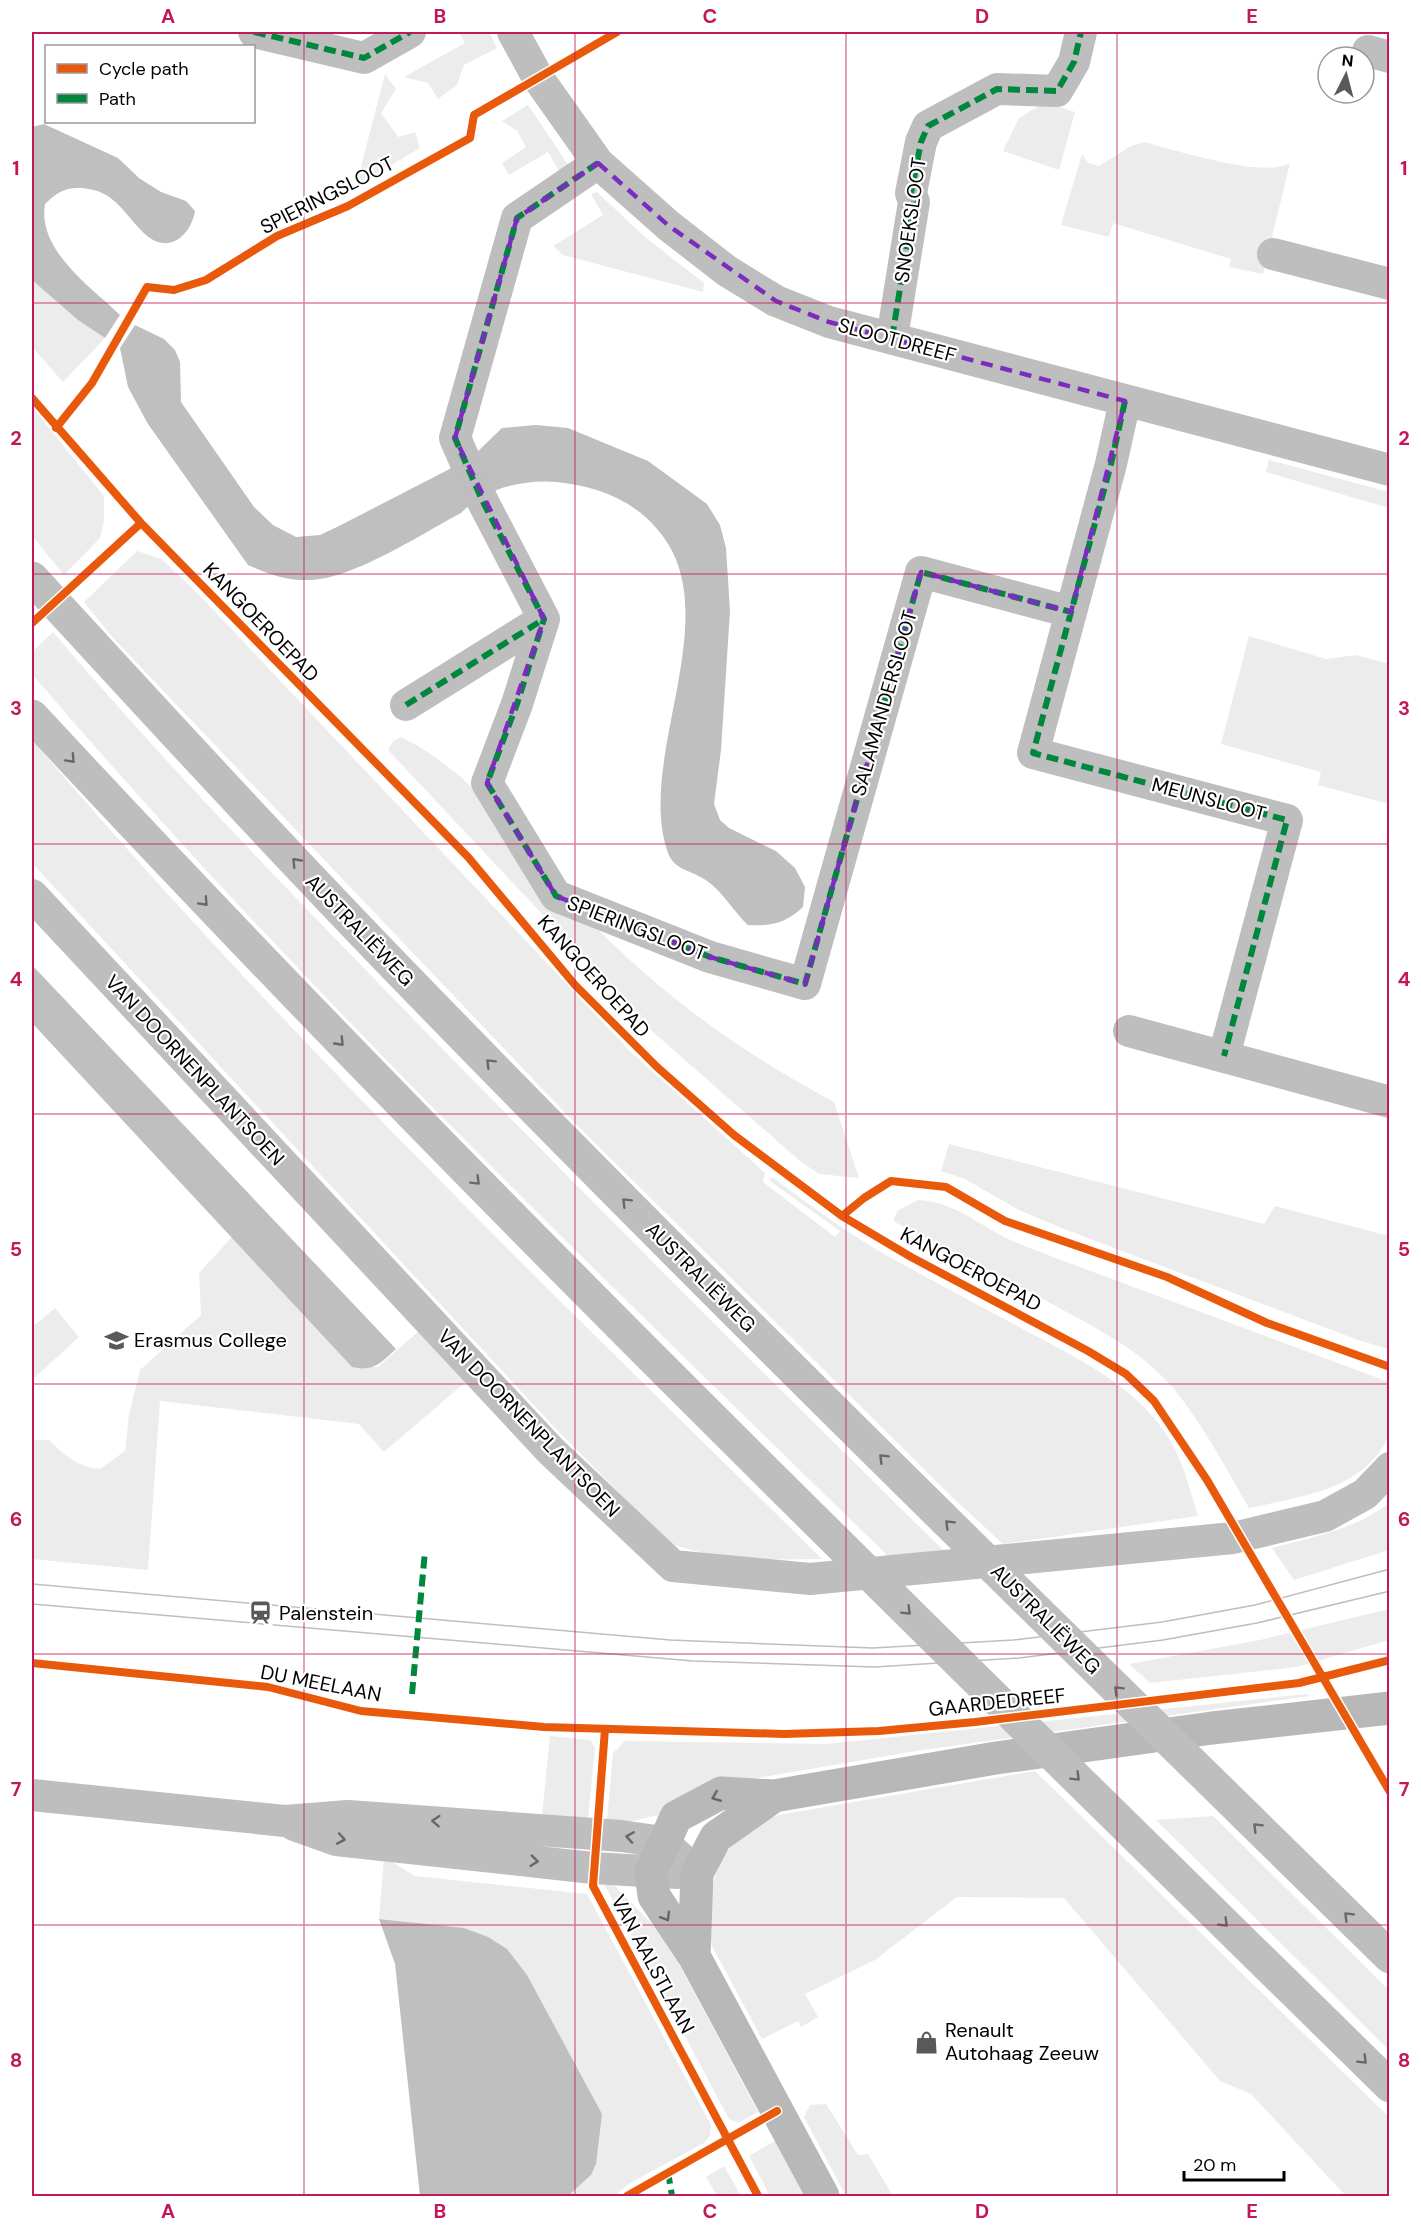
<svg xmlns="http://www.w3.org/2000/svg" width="1421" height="2228" font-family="'DM Sans',sans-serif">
<rect width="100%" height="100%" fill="#fff"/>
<path fill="#ececec" d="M459 32H489L497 48 464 65 457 85 438 99 428 83 404 77 465 43Z
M385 74 396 89 381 113 398 137 415 132 420 148 356 186Z
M1045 102 1075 112 1059 170 1003 151 1019 118Z
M528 105 569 166 561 174 548 152 509 175 502 163 526 147 517 131 502 121Z
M1144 142C1175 150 1265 179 1290 163L1263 274 1229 267 1231 259 1113 223 1109 237 1061 225 1082 154 1088 163 1099 166 1131 146Z
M597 192 645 237 704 283 703 292 563 255 553 246 603 215 591 194Z
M32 280 78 320 105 338 63 382 32 347Z
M32 407 104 496V520L100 538 64 575 32 536Z
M1269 460 1389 492V508L1266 472Z
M137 551 162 559 205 601 631 1052 765 1173 763 1182 835 1237 840 1231 770 1181 772 1177C811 1206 850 1235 893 1259 935 1282 978 1305 1021 1328 1073 1356 1130 1382 1164 1431 1182 1456 1189 1487 1198 1516L1003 1544 950 1495 572 1120 114 639 84 602Z
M53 632C170 770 297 899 423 1029 596 1206 771 1381 948 1555L891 1559C597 1272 299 987 32 674V652Z
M1249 636 1326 659 1356 655 1389 664V804L1318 785 1321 772 1221 744Z
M401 737C480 775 528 855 586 917 657 992 743 1054 834 1102L859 1178 819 1174 800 1161 652 1031 388 750 393 741Z
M32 740C278 1029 552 1293 822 1559 772 1560 716 1561 669 1543L556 1429 32 863Z
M949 1144 1264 1224 1275 1206 1389 1236V1349L1358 1340 1064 1229 1019 1210 965 1179 941 1171Z
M918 1200C951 1201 976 1222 1004 1237 1020 1245 1037 1250 1053 1257L1389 1382C1390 1395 1393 1426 1388 1437 1365 1490 1298 1497 1249 1508 1225 1467 1203 1424 1173 1388 1140 1349 1094 1327 1050 1303 998 1275 945 1249 893 1221L898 1210Z
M232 1237 352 1367H378L421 1329 468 1380 384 1452 359 1424 160 1401 148 1570 32 1559V1440H49C66 1456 77 1467 100 1469L125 1451 129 1414 140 1370 201 1315 199 1273Z
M55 1308 79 1337 32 1380V1327Z
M1389 1503V1550L1294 1580 1272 1548C1313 1537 1356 1529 1389 1503Z
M1389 1609V1640L1297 1667 1150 1683 1129 1664 1260 1640Z
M1307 1694 1310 1696 916 1751 699 1788 659 1815 628 1822 607 1820 613 1753 625 1741 827 1744Z
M550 1736 590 1740 595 1748 588 1819 542 1815Z
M1035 1771 1389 2117V2196H1374L1372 2194 1368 2196H1346L1251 2094 1220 2081 1064 1898 957 1897 875 1960 805 1994 818 2017 801 2027 798 2021 762 2039 712 1946C708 1931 709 1919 710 1904 714 1857 735 1833 778 1815Z
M1213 1816 1389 1990V2050L1156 1820Z
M384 1857 415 1876 587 1894 711 2125 710 2136 704 2143 630 2183 614 2196H568L591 2175 410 1922 379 1919Z
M602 1880H609L664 1936 758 2112 738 2123 729 2119Z
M826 2104 858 2155 868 2154 893 2196H846L804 2117 810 2105Z
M775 2141 804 2196H770L749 2156Z
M724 2166 741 2196H717L706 2177Z"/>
<path fill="#bfbfbf" d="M44 124 118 158 139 178 161 192 186 201 195 211C191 235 169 255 146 235 123 214 116 190 81 188 65 187 56 193 45 204 37 250 90 286 120 315L105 338 78 320 32 280V127Z
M135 325 164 339 175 350 180 362 181 402 254 507 273 525 296 537 320 535 339 526 471 458 502 428 536 425 568 428 648 461 707 504 720 525 726 548 730 611 721 750 714 804 720 820 729 828 776 851 795 868 805 887 803 907C785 924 771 926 748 925 733 911 721 889 704 879 688 869 673 870 667 850 636 756 730 611 657 529 632 499 595 486 557 482 524 479 484 488 461 513 423 533 353 579 310 580 288 581 268 574 248 565L148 424 128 387 120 348Z
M32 965 396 1349C381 1363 373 1372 352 1367L32 1023Z
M379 1919 464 1928 488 1937 507 1949 527 1975 602 2114 596 2164 591 2175 568 2196H420L395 1964Z"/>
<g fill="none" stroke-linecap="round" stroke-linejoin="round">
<path stroke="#bebebe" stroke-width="32" d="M254 32 364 58 410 32
M513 32 538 78 598 163 669 226 727 271 776 301 829 322 1390 470
M1368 51 1390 57
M598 163 517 218 455 438 482 500 544 619 517 704 487 783 556 896 710 957 805 984 921 572 1071 612
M1273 254 1390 284
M892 338 914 202 911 193 921 142 928 126 997 89 1057 91 1074 62 1081 32
M1125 401 1111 464 1033 753 1287 820 1224 1056
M406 705 544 619
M32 895 551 1451 673 1566 810 1579 1233 1538 1325 1516 1365 1494 1390 1468
M1129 1031 1390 1102
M32 1795 285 1821 348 1816 621 1836 663 1842 697 1873
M294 1825 336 1840 593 1868 678 1873"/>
<path stroke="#b8b8b8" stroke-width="33" d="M694 1956 697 1873 716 1837 774 1796
M823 2196 694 1956 654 1896 651 1872 676 1817 721 1793 774 1796 996 1758 1212 1728 1390 1708"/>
<path stroke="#bebebe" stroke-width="33" d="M32 578C157 714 282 850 410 982 731 1313 1061 1634 1390 1957
M32 716C469 1187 931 1635 1390 2086"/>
<path stroke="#bebebe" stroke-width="1.5" d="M32 1584 670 1640 873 1648 1013 1640 1162 1622 1255 1605 1390 1569
M32 1604 693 1661 875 1667 1019 1658 1163 1640 1257 1623 1390 1591"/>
<path stroke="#00873e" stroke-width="6" stroke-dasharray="12 6" stroke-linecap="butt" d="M254 32 364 58 410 32
M598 163 517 218 455 438 482 500 544 619 517 704 487 783 556 896 710 957 805 984 921 572 1071 612
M892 338 914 202 911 193 921 142 928 126 997 89 1057 91 1074 62 1081 32
M1125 401 1111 464 1033 753 1287 820 1224 1056
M406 705 544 619
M412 1694 425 1551
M668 2172 672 2196"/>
<defs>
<path id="cycleway" d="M32 398 141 523 468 857 575 985 657 1067 734 1135 842 1216 911 1257 1088 1351 1126 1374 1154 1401 1207 1480 1390 1792
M56 428 92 383 147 287 174 290 206 280 277 236 348 206 470 138 474 115 617 32
M32 623 141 523
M842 1216 864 1198 891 1181 946 1187 1005 1221 1167 1277 1267 1323 1390 1367
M32 1663 268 1687 361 1711 544 1727 784 1734 879 1731 975 1722 1299 1683 1390 1660
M605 1729 593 1886 758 2196
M627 2196 777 2111"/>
</defs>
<use href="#cycleway" stroke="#fff" stroke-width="11"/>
<use href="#cycleway" stroke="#e8590c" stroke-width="8"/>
</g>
<defs><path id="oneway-chevron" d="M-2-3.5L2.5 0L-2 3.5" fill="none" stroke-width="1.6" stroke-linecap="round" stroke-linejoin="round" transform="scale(1.5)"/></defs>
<g stroke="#686868">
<use href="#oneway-chevron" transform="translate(71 759) rotate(47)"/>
<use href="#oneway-chevron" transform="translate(296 862) rotate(-134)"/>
<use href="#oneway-chevron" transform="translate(204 902) rotate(47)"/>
<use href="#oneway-chevron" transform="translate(340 1042) rotate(46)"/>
<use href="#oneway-chevron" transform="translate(490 1063) rotate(-135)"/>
<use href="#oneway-chevron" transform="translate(476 1181) rotate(45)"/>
<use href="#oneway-chevron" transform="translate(626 1202) rotate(-135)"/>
<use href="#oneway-chevron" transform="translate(883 1458) rotate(-135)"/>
<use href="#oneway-chevron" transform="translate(949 1524) rotate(-135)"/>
<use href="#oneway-chevron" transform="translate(907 1611) rotate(45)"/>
<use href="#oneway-chevron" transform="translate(1118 1690) rotate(-135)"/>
<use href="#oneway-chevron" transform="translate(1076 1777) rotate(45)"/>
<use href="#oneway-chevron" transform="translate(436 1821) rotate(-176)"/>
<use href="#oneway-chevron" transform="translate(1257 1827) rotate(-135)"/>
<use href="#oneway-chevron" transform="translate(630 1837) rotate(-171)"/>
<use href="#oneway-chevron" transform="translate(341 1839) rotate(10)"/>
<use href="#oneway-chevron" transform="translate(534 1861) rotate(6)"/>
<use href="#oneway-chevron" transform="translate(1348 1916) rotate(-135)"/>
<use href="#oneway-chevron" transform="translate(1224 1923) rotate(45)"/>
<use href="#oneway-chevron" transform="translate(1363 2060) rotate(45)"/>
</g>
<g stroke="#656565">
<use href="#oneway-chevron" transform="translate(716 1797) rotate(158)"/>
<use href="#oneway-chevron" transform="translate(666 1917) rotate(58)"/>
</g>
<path fill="none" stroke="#7b2cbf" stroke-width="4.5" stroke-dasharray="12 8" stroke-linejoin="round" d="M598 163 669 226 776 301 829 322 1125 401 1071 612 921 572 805 984 710 957 556 896 487 783 544 619 455 438 517 218Z"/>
<path fill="none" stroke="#c2185b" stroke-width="1.5" stroke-opacity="0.55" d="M304 32V2196M575 32V2196M846 32V2196M1117 32V2196M32 303H1390M32 574H1390M32 844H1390M32 1114H1390M32 1384H1390M32 1654H1390M32 1925H1390"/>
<defs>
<symbol id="school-bare" viewBox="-9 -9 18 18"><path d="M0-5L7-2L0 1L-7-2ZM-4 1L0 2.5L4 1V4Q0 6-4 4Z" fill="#595959" stroke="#fff" stroke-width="2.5" paint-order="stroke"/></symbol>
<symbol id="station-bare" viewBox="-9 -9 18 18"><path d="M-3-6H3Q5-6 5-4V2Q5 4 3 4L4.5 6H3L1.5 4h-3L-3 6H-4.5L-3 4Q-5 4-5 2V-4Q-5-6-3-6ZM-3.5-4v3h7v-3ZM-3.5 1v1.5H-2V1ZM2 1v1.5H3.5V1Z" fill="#595959" stroke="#fff" stroke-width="2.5" paint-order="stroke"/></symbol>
<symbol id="shop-bare" viewBox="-9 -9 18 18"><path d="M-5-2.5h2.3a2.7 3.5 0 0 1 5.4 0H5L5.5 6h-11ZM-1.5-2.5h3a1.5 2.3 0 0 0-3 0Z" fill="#595959" stroke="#fff" stroke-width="2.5" paint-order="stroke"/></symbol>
</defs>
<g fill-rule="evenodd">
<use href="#school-bare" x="100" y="1324" width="33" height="33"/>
<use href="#station-bare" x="244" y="1596" width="33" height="33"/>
<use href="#shop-bare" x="910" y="2026" width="33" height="33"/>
</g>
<g text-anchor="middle" stroke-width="4.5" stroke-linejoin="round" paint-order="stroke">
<g font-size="20" fill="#000" stroke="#fff">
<text transform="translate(327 195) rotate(-27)" y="7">SPIERINGSLOOT</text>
<text transform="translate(910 220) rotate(-82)" y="7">SNOEKSLOOT</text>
<text transform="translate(897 340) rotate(15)" y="7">SLOOTDREEF</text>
<text transform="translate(261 622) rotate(46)" y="7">KANGOEROEPAD</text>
<text transform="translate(884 703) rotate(-74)" y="7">SALAMANDERSLOOT</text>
<text transform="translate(1209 799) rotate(15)" y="7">MEUNSLOOT</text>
<text transform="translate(637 928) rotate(21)" y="7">SPIERINGSLOOT</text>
<text transform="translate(360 930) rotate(46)" y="7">AUSTRALIËWEG</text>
<text transform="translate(594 976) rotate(48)" y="7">KANGOEROEPAD</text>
<text transform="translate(195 1070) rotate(47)" y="7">VAN DOORNENPLANTSOEN</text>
<text transform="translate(971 1269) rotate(28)" y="7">KANGOEROEPAD</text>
<text transform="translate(701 1277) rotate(45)" y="7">AUSTRALIËWEG</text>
<text transform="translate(529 1423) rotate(46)" y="7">VAN DOORNENPLANTSOEN</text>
<text transform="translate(1046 1619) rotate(45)" y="7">AUSTRALIËWEG</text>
<text transform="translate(321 1683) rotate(11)" y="7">DU MEELAAN</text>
<text transform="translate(997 1702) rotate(-6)" y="7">GAARDEDREEF</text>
<text transform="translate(653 1964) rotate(62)" y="7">VAN AALSTLAAN</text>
</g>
<g font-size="20" fill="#000" stroke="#fff" text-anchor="start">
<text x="134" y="1347">Erasmus College</text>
<text x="279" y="1620">Palenstein</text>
<text x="945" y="2037">Renault<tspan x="945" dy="23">Autohaag Zeeuw</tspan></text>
</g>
</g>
<rect width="1421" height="2228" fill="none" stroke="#ffffff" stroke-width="66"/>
<rect x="45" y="45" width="210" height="78" fill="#ffffff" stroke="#999999" stroke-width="1.5"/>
<rect x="57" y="64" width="30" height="9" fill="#e8590c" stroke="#999999" stroke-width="1.5"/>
<text x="99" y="75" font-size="18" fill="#000000">Cycle path</text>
<rect x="57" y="94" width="30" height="9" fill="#00873e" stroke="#999999" stroke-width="1.5"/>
<text x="99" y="105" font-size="18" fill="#000000">Path</text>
<g transform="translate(1346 75) rotate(6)"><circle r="28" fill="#ffffff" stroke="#999999" stroke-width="1.5"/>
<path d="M0-4.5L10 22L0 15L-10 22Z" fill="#595959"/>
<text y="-9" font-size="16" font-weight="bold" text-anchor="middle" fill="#000000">N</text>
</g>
<path d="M1184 2171v9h100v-9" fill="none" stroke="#000000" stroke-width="3"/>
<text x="1193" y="2171" font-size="18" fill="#000000" stroke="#ffffff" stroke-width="4.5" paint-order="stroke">20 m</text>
<rect x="33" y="33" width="1355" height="2162" fill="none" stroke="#c2185b" stroke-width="2"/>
<g font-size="20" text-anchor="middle" font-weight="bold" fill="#c2185b">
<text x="168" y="23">A</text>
<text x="440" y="23">B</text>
<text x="710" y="23">C</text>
<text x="982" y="23">D</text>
<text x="1252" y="23">E</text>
<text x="16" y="175">1</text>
<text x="1404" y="175">1</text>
<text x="16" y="445">2</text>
<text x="1404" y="445">2</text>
<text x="16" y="715">3</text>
<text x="1404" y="715">3</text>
<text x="16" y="986">4</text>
<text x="1404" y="986">4</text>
<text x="16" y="1256">5</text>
<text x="1404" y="1256">5</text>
<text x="16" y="1526">6</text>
<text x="1404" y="1526">6</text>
<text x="16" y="1796">7</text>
<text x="1404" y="1796">7</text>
<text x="16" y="2067">8</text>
<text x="1404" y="2067">8</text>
<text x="168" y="2218">A</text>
<text x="440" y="2218">B</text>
<text x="710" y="2218">C</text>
<text x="982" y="2218">D</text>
<text x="1252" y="2218">E</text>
</g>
</svg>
